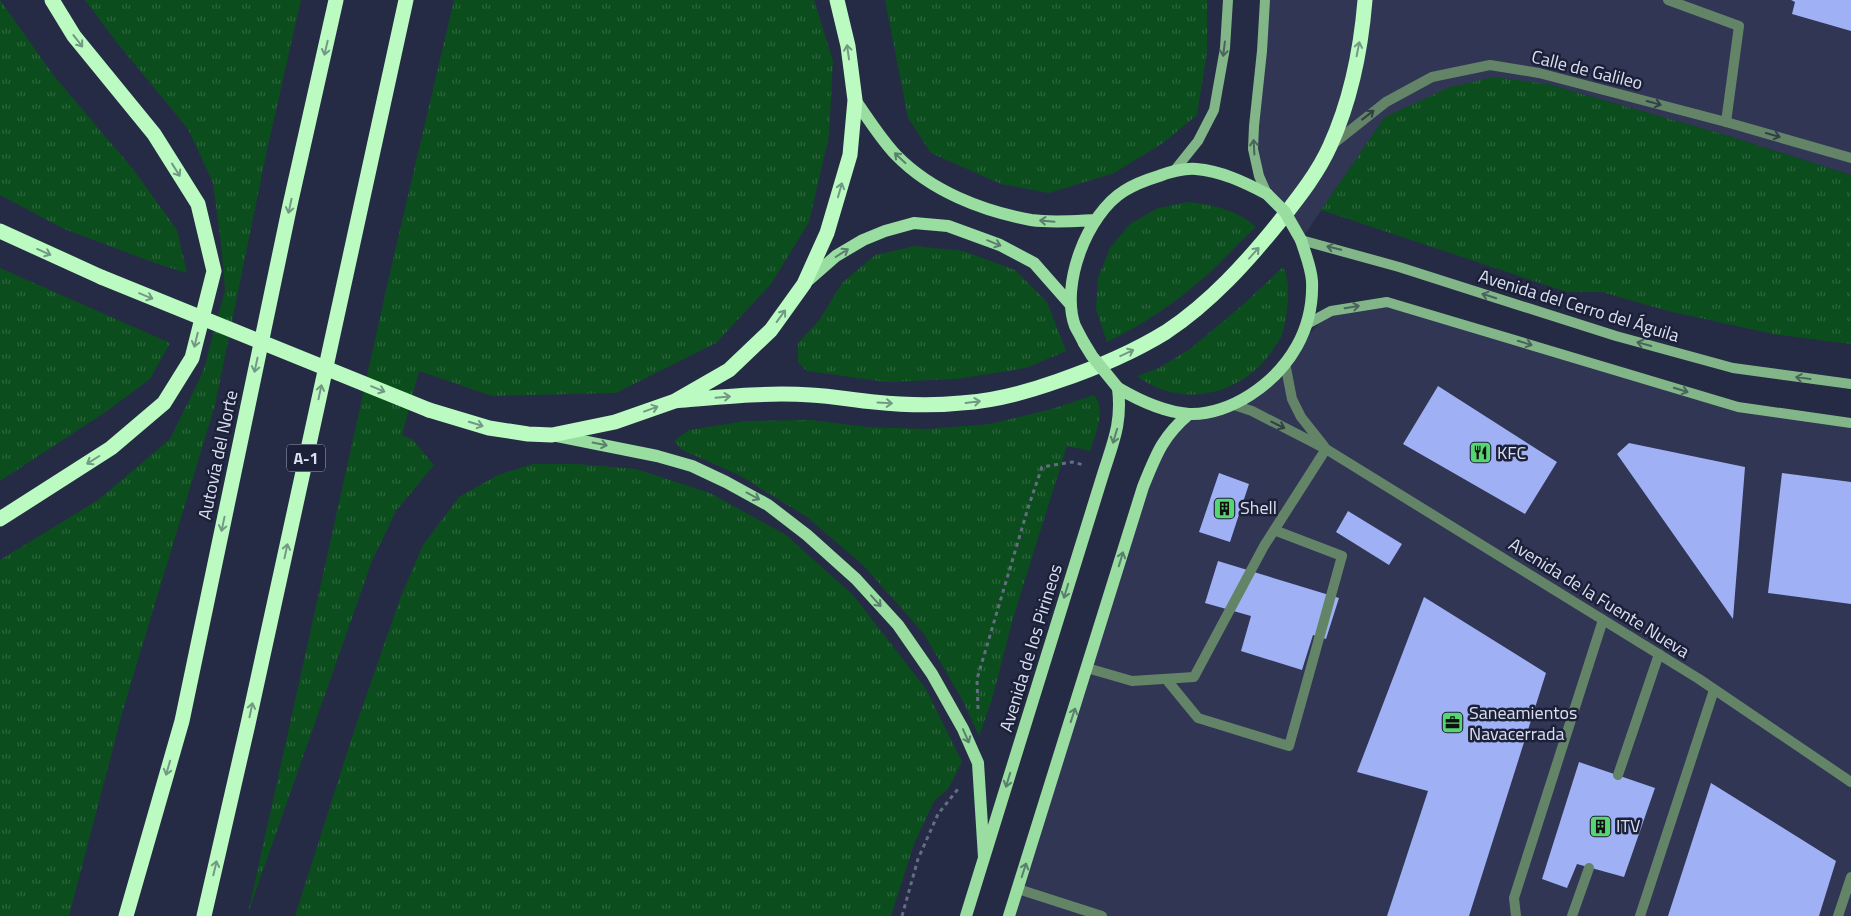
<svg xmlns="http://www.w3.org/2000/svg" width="1851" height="916" font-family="'Titillium Web',sans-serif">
<defs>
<pattern id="grass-tufts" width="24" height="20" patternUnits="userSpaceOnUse" patternTransform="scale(1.25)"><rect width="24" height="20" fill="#0b4d1d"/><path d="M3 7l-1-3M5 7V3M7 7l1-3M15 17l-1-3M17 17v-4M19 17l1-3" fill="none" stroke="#2e663e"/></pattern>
</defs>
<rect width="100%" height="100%" fill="#252b44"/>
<path fill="#303654" d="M1265 0H1851V175L1722 134 1547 84 1385 117 1301 240 1267 194 1253 149Z
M1387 302 1738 407 1851 423V916H1009L1155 458 1189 414 1234 405 1300 344 1331 311Z"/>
<path fill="url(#grass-tufts)" d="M0 0 54 76 133 169 177 230 187 273 155 263 64 229 0 195Z
M85 0H301L267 150 215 405 123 710 69 916H0V560L98 500 170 439 203 372 225 290 221 243 213 183 188 129 118 44Z
M454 0H814L833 61 829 136 809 222 771 284 716 343 616 393 492 396 419 371 402 435 413 440 434 465 396 511 372 561 248 913 388 281Z
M885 0H1207V52L1197 115 1163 143 1114 173 1049 193 1001 184 931 153 908 118Z
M1494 77 1547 84 1722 134 1851 175V344L1773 334 1668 311 1602 292H1567L1321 210 1385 117 1450 87Z
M1189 202C1216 206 1235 209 1256 227 1239 242 1224 260 1206 276 1176 302 1143 325 1107 342L1096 309 1098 278 1110 248 1130 224 1158 208Z
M915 246 963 251 1015 270 1047 302 1066 351 1026 368 956 379 886 382 807 371 798 362V343L820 319 842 283 875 255Z
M1283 267C1290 280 1289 302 1286 316 1285 322 1284 329 1282 335 1280 340 1276 344 1274 348 1244 395 1182 410 1137 376L1159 368 1190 349 1245 303Z
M0 268 170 343 150 379 107 411 0 481Z
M1094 395C1107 410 1095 434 1090 451L1067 446 1014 615 992 699 979 736 963 701 924 634 864 566 807 517 739 475 682 450 674 441 689 430 745 421 812 420 867 427 926 429 990 424 1052 409Z
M532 464H577L636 469 710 493 786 535 853 595 926 689 962 762 948 789 934 801 914 844 891 916H295L354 731 401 596 423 545 459 497 498 475Z"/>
<path fill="#9fb0f5" d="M1791 0H1851V31L1792 14 1795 2Z
M1438 386 1557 462 1525 514 1403 444Z
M1629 443 1745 467 1733 619 1617 454Z
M1219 473 1249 484 1230 542 1199 532Z
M1782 473 1851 482V604L1768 593Z
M1348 511 1402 544 1389 565 1336 532Z
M1218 561 1339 598 1326 639 1313 635 1302 670 1241 651 1251 616 1205 603Z
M1424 597 1546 673 1469 916H1387L1428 791 1357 772Z
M1579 762 1655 788 1624 877 1577 864 1567 888 1542 879Z
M1711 783 1836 861 1819 916H1668Z"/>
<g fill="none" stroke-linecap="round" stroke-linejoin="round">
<path stroke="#666c82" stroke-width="3" stroke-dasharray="4 4" stroke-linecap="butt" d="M978 709 977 679 1028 508 1042 467 1072 462 1084 465
M902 916 918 859 938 814 958 789"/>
<path stroke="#648468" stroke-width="10" d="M1668 0 1739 26 1726 122
M1087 668 1132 681 1194 677 1264 546 1326 449
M1166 679 1198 718 1289 746 1342 556 1274 530
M1618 775 1659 654
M1018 889 1102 916
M1516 916 1514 898 1603 620
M1572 916 1589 868
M1640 916 1714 690
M1838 916 1851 877"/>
<path stroke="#648468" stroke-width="10" d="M1333 144 1386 102 1432 77 1490 65 1539 73 1726 122 1851 158
M1285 363 1292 399 1301 417 1324 446
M1234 405 1252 411 1326 449 1699 679 1851 782"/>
<path stroke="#82b688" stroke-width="10" d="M1265 0 1262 51 1254 126 1253 149 1259 176 1267 194
M1174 171 1198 141 1214 110 1225 48 1228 0
M1301 240 1399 267 1616 336 1733 368 1851 384
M1307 324 1331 311 1387 302 1738 407 1851 423"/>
<path stroke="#99dda1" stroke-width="12" d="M855 100C868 118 880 138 896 155 931 191 982 211 1031 220 1052 223 1074 221 1095 220
M804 284 836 256 863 240 885 231 914 223 948 226 1000 245 1034 263 1071 305
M1084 343C1081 337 1078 332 1075 326 1060 285 1087 214 1124 191 1135 184 1146 180 1159 176 1170 172 1183 168 1196 169 1221 171 1244 182 1267 194
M1118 388C1140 401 1163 412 1189 414 1210 415 1233 406 1250 395 1290 369 1314 329 1312 281 1311 267 1305 253 1301 240
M557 436 657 456 692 466 726 482 768 505 807 535 856 579 898 625 932 674 963 729 978 763 984 857
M966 916 1104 471C1114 440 1122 422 1118 388
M1009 916 1143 487C1156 455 1162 437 1189 414"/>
<path stroke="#bbfbc2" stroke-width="15" d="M0 231 101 277
M675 401C720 397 765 392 811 395 832 396 853 400 874 402 903 405 933 406 961 403 995 401 1027 392 1058 381 1096 368 1132 353 1166 332 1210 303 1247 262 1280 221 1298 198 1318 173 1330 146 1351 100 1361 49 1365 0
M429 410 489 428 528 434 552 435 615 422 675 401 729 370 771 330 804 284 827 233 850 155 855 100 848 46 837 0
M0 519 111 448 164 403 192 358 214 271 198 204 154 134 74 36 52 0
M126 916 182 721 290 205 336 0
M204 916 248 724 406 0"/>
<path stroke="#99dda1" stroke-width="12" d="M1267 194 1285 212 1301 240
M1084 343 1092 356 1118 388"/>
<path stroke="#bbfbc2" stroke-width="15" d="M101 277 429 410"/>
</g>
<defs><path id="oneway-shaft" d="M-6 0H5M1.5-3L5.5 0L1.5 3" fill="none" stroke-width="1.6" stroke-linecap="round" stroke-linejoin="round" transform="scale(1.25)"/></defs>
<g stroke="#739984">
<use href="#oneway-shaft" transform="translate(78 41) rotate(52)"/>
<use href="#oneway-shaft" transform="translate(326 48) rotate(103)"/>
<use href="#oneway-shaft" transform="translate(1358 49) rotate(-79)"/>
<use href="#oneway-shaft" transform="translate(848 52) rotate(-98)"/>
<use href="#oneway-shaft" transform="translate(176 170) rotate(58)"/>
<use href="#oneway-shaft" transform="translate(840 190) rotate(-74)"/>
<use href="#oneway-shaft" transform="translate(290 206) rotate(102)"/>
<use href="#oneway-shaft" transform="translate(44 252) rotate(24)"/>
<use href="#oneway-shaft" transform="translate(1254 253) rotate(-48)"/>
<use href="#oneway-shaft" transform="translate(146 296) rotate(22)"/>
<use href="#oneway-shaft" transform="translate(781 316) rotate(-54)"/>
<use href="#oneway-shaft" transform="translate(196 340) rotate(104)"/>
<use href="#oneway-shaft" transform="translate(1127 353) rotate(-25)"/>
<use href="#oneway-shaft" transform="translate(256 365) rotate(102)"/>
<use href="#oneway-shaft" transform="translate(378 389) rotate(22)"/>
<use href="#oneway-shaft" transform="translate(320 392) rotate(-78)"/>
<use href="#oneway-shaft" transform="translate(723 397) rotate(-5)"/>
<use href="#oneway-shaft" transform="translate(973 402) rotate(-7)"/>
<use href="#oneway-shaft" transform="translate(885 403) rotate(3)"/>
<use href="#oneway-shaft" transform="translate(651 409) rotate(-20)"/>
<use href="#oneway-shaft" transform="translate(476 424) rotate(17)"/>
<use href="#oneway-shaft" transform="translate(93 460) rotate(148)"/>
<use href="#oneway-shaft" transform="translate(223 524) rotate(102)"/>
<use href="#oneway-shaft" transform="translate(286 551) rotate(-78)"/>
<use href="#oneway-shaft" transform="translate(251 710) rotate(-78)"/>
<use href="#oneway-shaft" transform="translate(168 768) rotate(106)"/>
<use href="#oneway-shaft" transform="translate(215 868) rotate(-77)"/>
</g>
<g stroke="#4a645d">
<use href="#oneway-shaft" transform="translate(1224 49) rotate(97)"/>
<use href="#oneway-shaft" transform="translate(1254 147) rotate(-93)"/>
<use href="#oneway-shaft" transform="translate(1334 248) rotate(-166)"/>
<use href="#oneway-shaft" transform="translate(1489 296) rotate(-162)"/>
<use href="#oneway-shaft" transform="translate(1352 307) rotate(-9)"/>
<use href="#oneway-shaft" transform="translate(1525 343) rotate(17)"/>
<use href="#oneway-shaft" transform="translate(1644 344) rotate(-165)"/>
<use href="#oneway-shaft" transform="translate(1803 378) rotate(-172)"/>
<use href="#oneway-shaft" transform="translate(1681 390) rotate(17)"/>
</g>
<g stroke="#323f47">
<use href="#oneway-shaft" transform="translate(1654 103) rotate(15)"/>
<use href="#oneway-shaft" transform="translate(1368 115) rotate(-38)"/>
<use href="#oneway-shaft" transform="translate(1773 135) rotate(16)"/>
<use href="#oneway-shaft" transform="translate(1278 425) rotate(26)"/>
</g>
<g stroke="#5a7f6d">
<use href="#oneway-shaft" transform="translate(900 158) rotate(-137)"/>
<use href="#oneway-shaft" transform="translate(1047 221) rotate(-175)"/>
<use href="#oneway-shaft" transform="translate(994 243) rotate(22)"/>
<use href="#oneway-shaft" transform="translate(842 253) rotate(-32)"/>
<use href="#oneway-shaft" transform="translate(1115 436) rotate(107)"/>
<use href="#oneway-shaft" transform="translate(600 444) rotate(11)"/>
<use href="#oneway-shaft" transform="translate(753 496) rotate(28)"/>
<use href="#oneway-shaft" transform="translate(1121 559) rotate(-73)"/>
<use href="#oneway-shaft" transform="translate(1066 591) rotate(107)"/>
<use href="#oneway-shaft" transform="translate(876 601) rotate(48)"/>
<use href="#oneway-shaft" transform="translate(1073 715) rotate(-72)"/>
<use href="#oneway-shaft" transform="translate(966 736) rotate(66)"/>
<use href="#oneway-shaft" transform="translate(1008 780) rotate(107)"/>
<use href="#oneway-shaft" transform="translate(1024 870) rotate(-72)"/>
</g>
<defs>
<symbol id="restaurant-square" viewBox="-11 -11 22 22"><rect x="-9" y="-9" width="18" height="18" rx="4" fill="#56d671" stroke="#1c2139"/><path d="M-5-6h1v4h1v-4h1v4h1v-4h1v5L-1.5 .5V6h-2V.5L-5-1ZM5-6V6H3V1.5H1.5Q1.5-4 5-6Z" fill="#111"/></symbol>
<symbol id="building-square" viewBox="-11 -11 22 22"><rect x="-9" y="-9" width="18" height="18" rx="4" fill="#56d671" stroke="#1c2139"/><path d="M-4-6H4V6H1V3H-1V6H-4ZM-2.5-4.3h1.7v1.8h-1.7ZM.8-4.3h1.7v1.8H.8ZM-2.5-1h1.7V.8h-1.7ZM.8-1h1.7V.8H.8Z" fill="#111"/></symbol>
<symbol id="office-square" viewBox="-11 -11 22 22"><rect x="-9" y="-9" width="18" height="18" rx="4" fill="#56d671" stroke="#1c2139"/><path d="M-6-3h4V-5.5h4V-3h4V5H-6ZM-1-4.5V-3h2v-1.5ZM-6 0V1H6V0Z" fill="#111"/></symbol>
</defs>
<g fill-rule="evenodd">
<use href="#restaurant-square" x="1468" y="440" width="25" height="25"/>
<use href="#building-square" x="1212" y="496" width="25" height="25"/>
<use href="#office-square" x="1440" y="710" width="25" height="25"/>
<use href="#building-square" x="1588" y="814" width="25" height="25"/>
</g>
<g text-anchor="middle" stroke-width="5" stroke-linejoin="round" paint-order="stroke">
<rect fill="#1c2139" stroke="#a2a7b9" stroke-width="1" x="287" y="444.5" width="38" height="27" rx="4"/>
<g font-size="16" font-weight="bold" fill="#dbe0f0">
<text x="306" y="464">A-1</text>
</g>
<g font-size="18" fill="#dbe0f0" stroke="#1c2139">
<text transform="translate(1587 70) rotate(14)" y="6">Calle de Galileo</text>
<text transform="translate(1579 306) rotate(17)" y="6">Avenida del Cerro del Águila</text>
<text transform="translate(218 455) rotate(-78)" y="6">Autovía del Norte</text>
<text transform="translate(1599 598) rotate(32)" y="6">Avenida de la Fuente Nueva</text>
<text transform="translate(1031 648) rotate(-73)" y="6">Avenida de los Pirineos</text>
</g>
<g font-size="18" fill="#dbe0f0" stroke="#1c2139" text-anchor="start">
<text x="1497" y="459">KFC</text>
<text x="1240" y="514">Shell</text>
<text x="1469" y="719">Saneamientos<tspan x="1469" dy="21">Navacerrada</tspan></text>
<text x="1616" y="832">ITV</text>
</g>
</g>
</svg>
